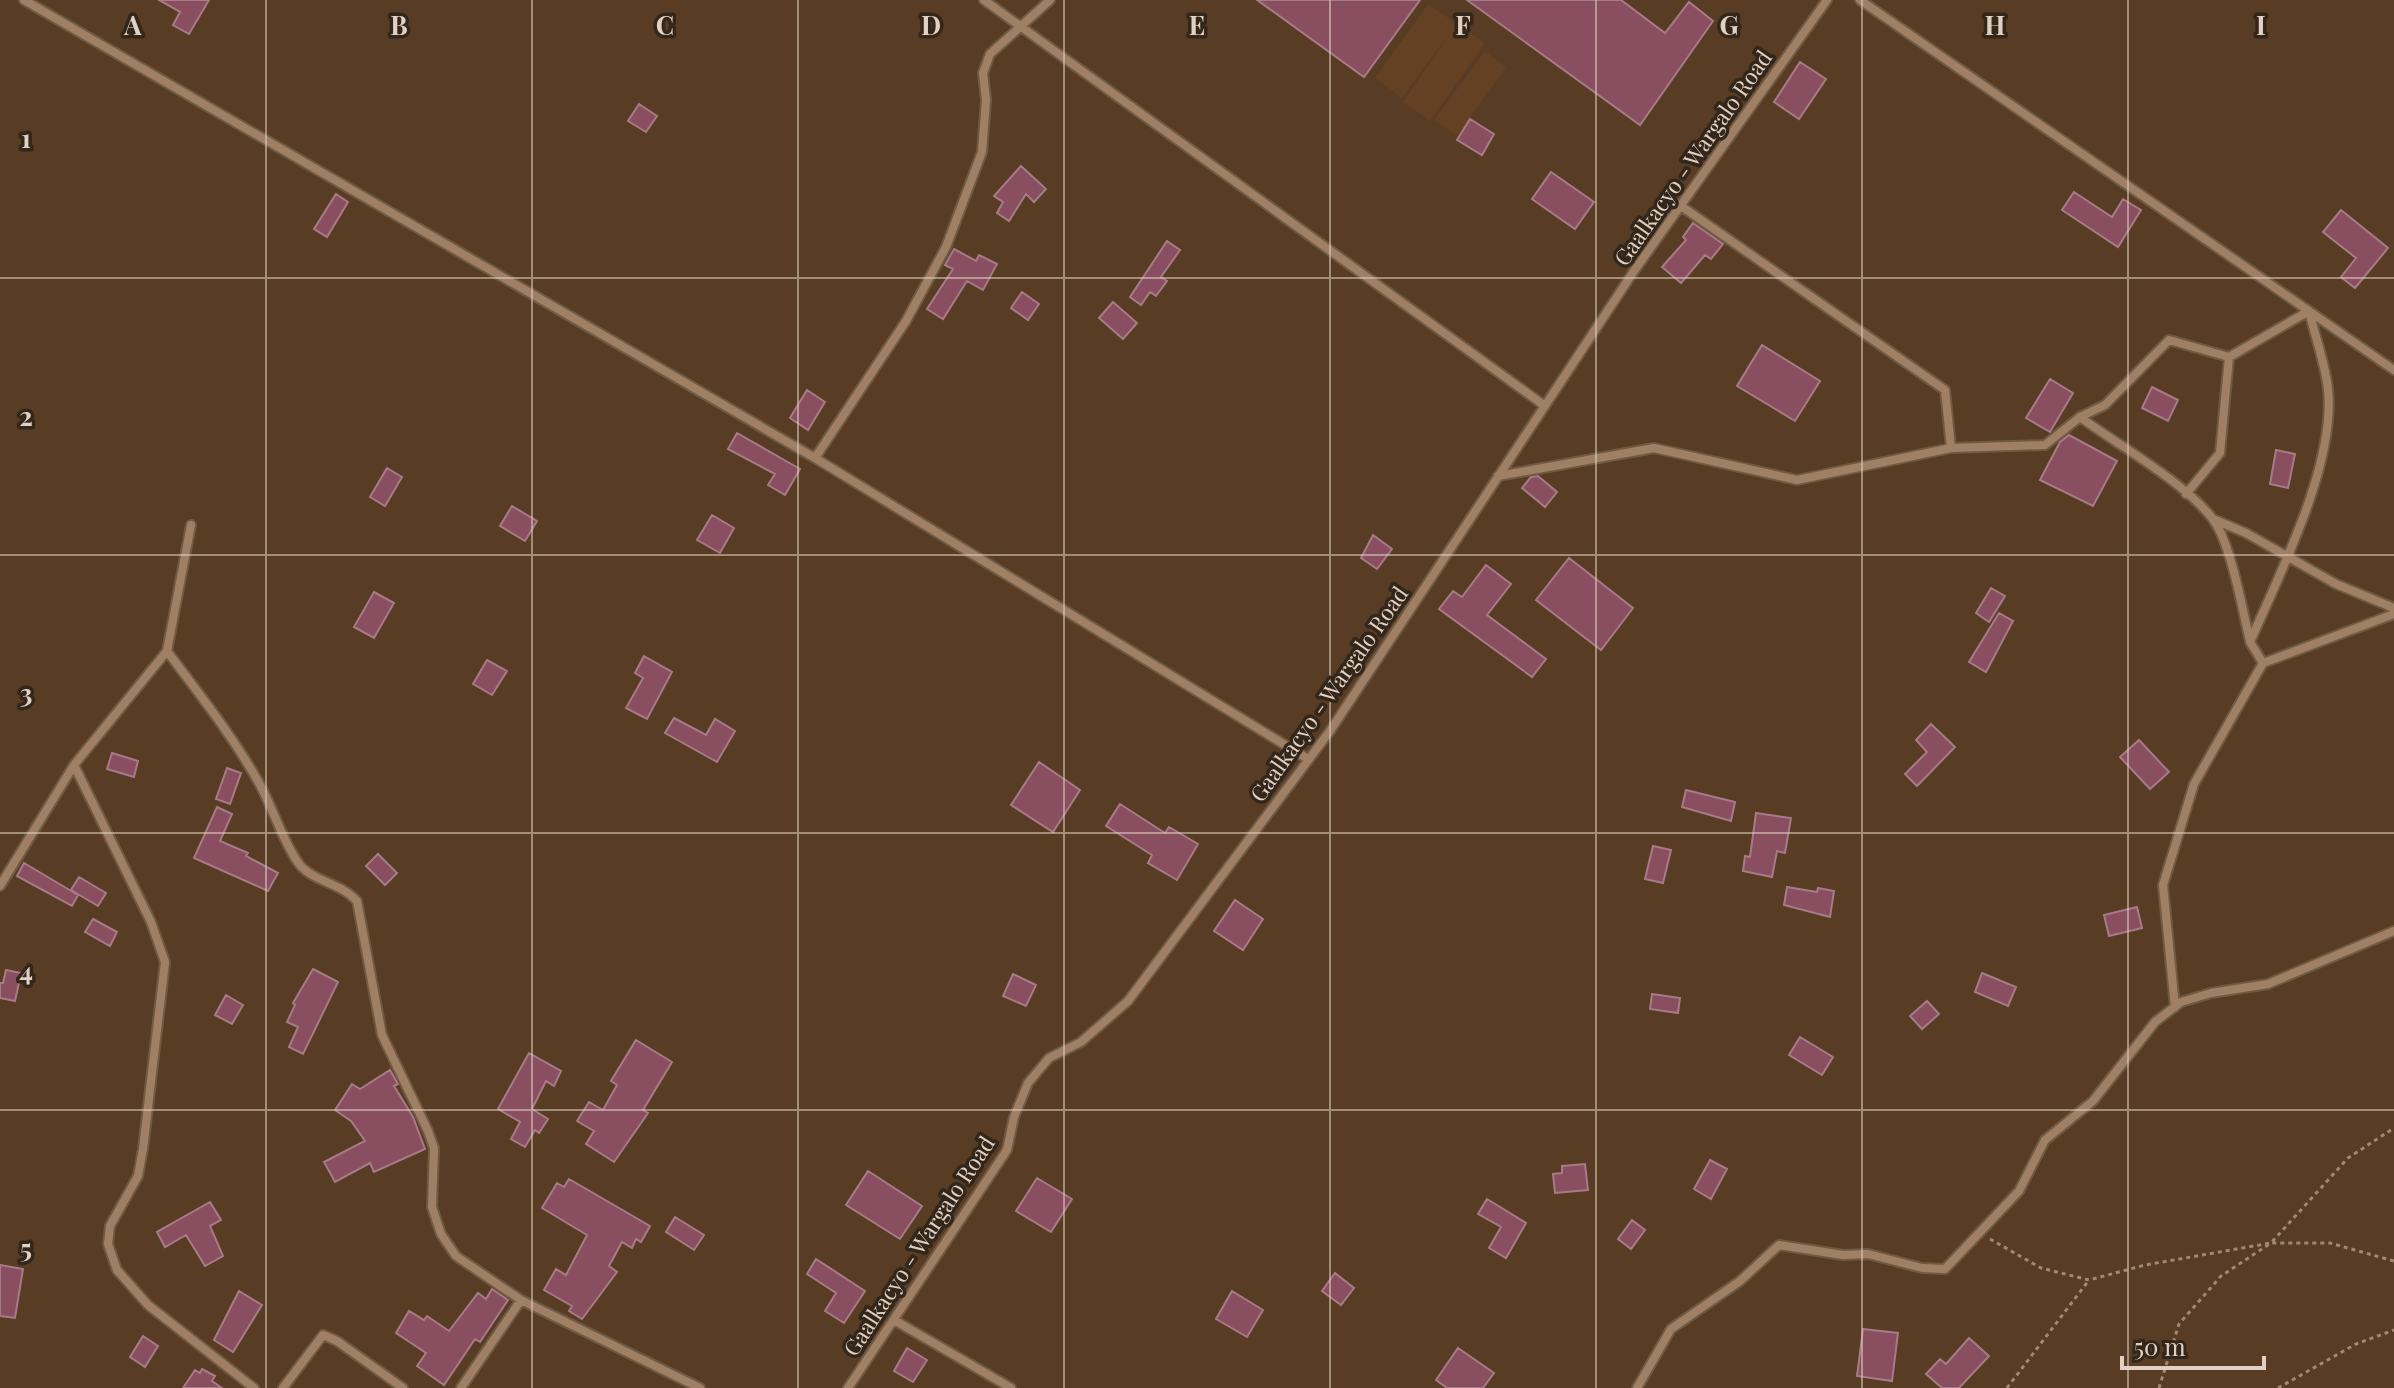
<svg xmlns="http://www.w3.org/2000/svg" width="2394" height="1388" font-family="'Playfair Display',serif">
<rect width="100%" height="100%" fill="#583c23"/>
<path fill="#644123" d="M1428 4 1485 43 1430 121 1403 102 1453 29 1402 98 1375 78Z
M1485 51 1506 67 1457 136 1434 120Z"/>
<path fill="#894e60" stroke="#a67b87" stroke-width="2" d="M159 0H209L189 34 173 25 180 12Z
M1257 0H1420L1364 77Z
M1467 0H1621L1665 33 1689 2 1713 21 1640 125Z
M1800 62 1826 79 1799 119 1774 102Z
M639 104 657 116 646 132 628 121Z
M1470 119 1494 134 1482 155 1457 140Z
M1021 166 1046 189 1034 202 1026 194 1009 221 997 213 1003 202 994 196Z
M1551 172 1594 202 1575 229 1532 199Z
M2074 192 2112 217 2123 199 2141 210 2118 247 2062 210Z
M336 194 348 202 327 237 314 229Z
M2341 210 2388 248 2355 288 2341 277 2356 258 2323 232Z
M1693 223 1723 244 1711 259 1705 255 1681 283 1662 267 1686 240 1683 237Z
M1167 241 1180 250 1161 277 1167 281 1156 296 1150 292 1141 305 1130 297Z
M954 249 976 261 979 255 997 264 983 290 967 281 943 319 927 309 953 269 945 265Z
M1022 292 1039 304 1028 320 1011 308Z
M1113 302 1137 323 1123 339 1099 318Z
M1762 345 1820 381 1795 421 1737 386Z
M2050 379 2073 393 2050 432 2026 418Z
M2152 387 2178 400 2168 421 2142 408Z
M807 390 825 402 808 430 790 418Z
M737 433 800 469 785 495 768 485 775 474 728 449Z
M2069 435 2117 461 2093 506 2040 480 2060 442Z
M2276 450 2295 454 2288 488 2270 484Z
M387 468 402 477 385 506 370 497Z
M1538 476 1557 492 1545 507 1522 488 1531 477Z
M512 506 537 521 525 541 500 526Z
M712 515 734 528 720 553 697 540Z
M1373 535 1392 549 1377 569 1361 558Z
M1569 558 1633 608 1601 650 1536 600Z
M1486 565 1511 584 1487 615 1546 659 1532 677 1439 609 1453 591 1462 597Z
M1991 588 2005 596 1989 622 1976 613Z
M374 592 394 603 374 638 354 627Z
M1999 613 2013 621 1986 672 1969 662Z
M644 656 672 672 647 719 626 708 643 678 635 673Z
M487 660 507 671 492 695 473 684Z
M674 718 706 735 715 719 735 731 717 762 665 733Z
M1931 724 1955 747 1917 786 1905 774 1927 752 1916 740Z
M2139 740 2169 772 2150 789 2120 757Z
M112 753 138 761 134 777 107 769Z
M1039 762 1080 790 1053 832 1011 805Z
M227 768 241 773 230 804 216 799Z
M1686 790 1735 802 1731 821 1682 807Z
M1120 804 1165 833 1169 827 1198 844 1177 880 1148 863 1152 855 1106 826Z
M217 807 232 814 220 841 248 853 246 856 278 873 268 891 194 858Z
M1756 813 1791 818 1785 853 1777 851 1772 877 1743 871 1745 856 1750 857Z
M1653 846 1671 850 1663 883 1645 879Z
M378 854 397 873 385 885 366 866Z
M24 863 78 895 72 906 17 876Z
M79 877 106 893 98 906 71 890Z
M1787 887 1817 892 1818 888 1834 891 1830 917 1784 905Z
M1235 900 1263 919 1243 950 1214 931Z
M2137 907 2142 928 2109 936 2104 915Z
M93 919 117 932 110 946 85 932Z
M313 969 338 982 303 1054 289 1047 298 1027 287 1022 295 1005 293 1003Z
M6 970 21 973 15 1001 0 998V983H3Z
M1982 973 2016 987 2008 1006 1975 992Z
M1013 974 1036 985 1026 1006 1003 996Z
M1652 994 1680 998 1678 1013 1650 1009Z
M226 995 243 1005 232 1024 215 1015Z
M1927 1001 1939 1014 1922 1029 1910 1016Z
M1800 1037 1833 1057 1822 1075 1789 1055Z
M636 1040 672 1062 643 1110 648 1113 614 1162 586 1144 594 1131 577 1121 589 1102 603 1110 617 1085 611 1081Z
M529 1053 561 1071 554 1086 546 1081 532 1109 548 1119 539 1133 535 1130 525 1147 511 1139 520 1122 498 1109Z
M390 1070 398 1084 394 1086 413 1117 425 1149 374 1172 370 1163 335 1182 324 1162 365 1141 351 1121 335 1110 352 1084 360 1089Z
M1710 1160 1727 1169 1711 1199 1694 1189Z
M1585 1164 1588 1190 1555 1193 1553 1174 1562 1173V1166Z
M868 1171 922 1206 900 1239 846 1205Z
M1037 1178 1072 1199 1051 1232 1016 1211Z
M569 1179 650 1226 641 1242 636 1239 632 1248 622 1242 609 1266 617 1272 582 1319 569 1311 572 1306 544 1290 556 1269 566 1275 587 1235 542 1208 557 1183 564 1187Z
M1487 1199 1526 1223 1506 1258 1489 1248 1501 1227 1478 1214Z
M210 1202 221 1220 210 1226 223 1256 205 1266 186 1235 165 1247 157 1232Z
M675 1217 704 1235 694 1250 666 1232Z
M1632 1220 1645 1230 1631 1249 1618 1239Z
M816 1259 865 1291 844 1323 825 1311 836 1293 807 1274Z
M0 1265 23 1269 15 1318 0 1316Z
M1335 1273 1354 1288 1341 1305 1322 1291Z
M492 1289 508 1300 480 1342 475 1339 444 1385 417 1366 426 1353 396 1333 409 1311 424 1320 427 1316 449 1331 478 1293 486 1299Z
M239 1291 262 1305 233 1352 214 1340Z
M1232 1291 1263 1310 1247 1337 1216 1319Z
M1863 1329 1898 1333 1892 1381 1857 1376Z
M143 1336 158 1346 145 1367 130 1357Z
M1969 1338 1989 1356 1959 1388H1942L1926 1374 1940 1359 1946 1364Z
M907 1348 927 1360 913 1382 894 1371Z
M1458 1348 1494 1373 1483 1388H1447L1436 1380Z
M202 1369 215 1376 212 1381 222 1388H183L195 1370 200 1373Z"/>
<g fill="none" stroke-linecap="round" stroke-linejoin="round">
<defs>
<path id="minor" d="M24 0 815 458 1308 759
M984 0 1545 406
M1860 0 2394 370
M1681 206 1945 390 1951 448
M2080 417C2118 445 2184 482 2212 518 2231 542 2242 609 2250 641
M815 458 906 321 946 247 982 152 986 100 983 73 990 54 1050 0
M1498 476 1654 448 1797 480 1951 448 2045 445 2080 417 2105 405 2169 340 2229 357 2309 311C2315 336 2325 363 2328 389 2336 464 2280 573 2250 642L2263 663
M2186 494 2220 453 2229 357
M2213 519 2246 533 2336 584 2394 608
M167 651C199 694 233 736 259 783 273 808 281 837 297 861 309 881 340 882 357 901L382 1035 428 1131 434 1148 432 1207 441 1234 456 1256 521 1300 700 1388
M74 765 151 922 165 962 143 1149 138 1176 110 1226 108 1244 117 1270 148 1305 254 1388
M0 886 74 765 167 651 191 525
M2175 1007 2163 885 2194 784 2263 663 2394 614
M894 1320 1011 1388
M283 1388 323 1335 337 1341 403 1388
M461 1388 521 1300
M848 1388 1007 1150 1014 1117 1028 1083 1049 1058 1081 1042 1128 1001 1330 731 1634 271 1827 0
M1637 1388 1671 1329 1740 1281 1779 1245 1843 1255 1868 1254 1922 1268 1945 1269 2019 1191 2045 1140 2093 1101 2155 1022 2181 1002 2211 993 2268 984 2394 931"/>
</defs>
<use href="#minor" stroke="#715a44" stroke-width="12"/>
<path stroke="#9f8975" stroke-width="3" stroke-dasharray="4 4" stroke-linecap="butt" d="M1990 1239 2041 1268 2089 1280 2145 1265 2271 1243 2348 1158 2394 1128
M2007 1388 2089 1280
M2159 1388 2179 1324 2221 1276 2271 1243H2330L2394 1261
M2278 1388 2356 1344 2394 1330"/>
<use href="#minor" stroke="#a08065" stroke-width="8"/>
</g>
<path fill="none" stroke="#e2d1c2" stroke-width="2" stroke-opacity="0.55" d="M266 0V1388M532 0V1388M798 0V1388M1064 0V1388M1330 0V1388M1596 0V1388M1862 0V1388M2128 0V1388M0 278H2394M0 555H2394M0 833H2394M0 1110H2394"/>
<g text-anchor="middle" stroke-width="7" stroke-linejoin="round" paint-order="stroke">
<g font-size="22" fill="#e2d1c2" stroke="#33261b">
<text transform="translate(1693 158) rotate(-55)" y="8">Gaalkacyo - Wargalo Road</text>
<text transform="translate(1329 694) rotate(-55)" y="8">Gaalkacyo - Wargalo Road</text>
<text transform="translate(919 1246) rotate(-57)" y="8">Gaalkacyo - Wargalo Road</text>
</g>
</g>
<g font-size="26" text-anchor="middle" font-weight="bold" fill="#e2d1c2" stroke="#33261b" stroke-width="7" stroke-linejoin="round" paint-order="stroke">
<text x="133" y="35">A</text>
<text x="399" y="35">B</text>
<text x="665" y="35">C</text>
<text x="931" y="35">D</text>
<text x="1197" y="35">E</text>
<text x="1463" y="35">F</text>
<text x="1729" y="35">G</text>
<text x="1995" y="35">H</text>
<text x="2261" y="35">I</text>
<text x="26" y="148">1</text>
<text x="26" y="426">2</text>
<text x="26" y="703">3</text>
<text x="26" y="981">4</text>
<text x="26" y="1258">5</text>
</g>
<path d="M2122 1356v12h142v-12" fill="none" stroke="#e2d1c2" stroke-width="4"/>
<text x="2134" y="1356" font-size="24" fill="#e2d1c2" stroke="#33261b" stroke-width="6" paint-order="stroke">50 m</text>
</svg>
